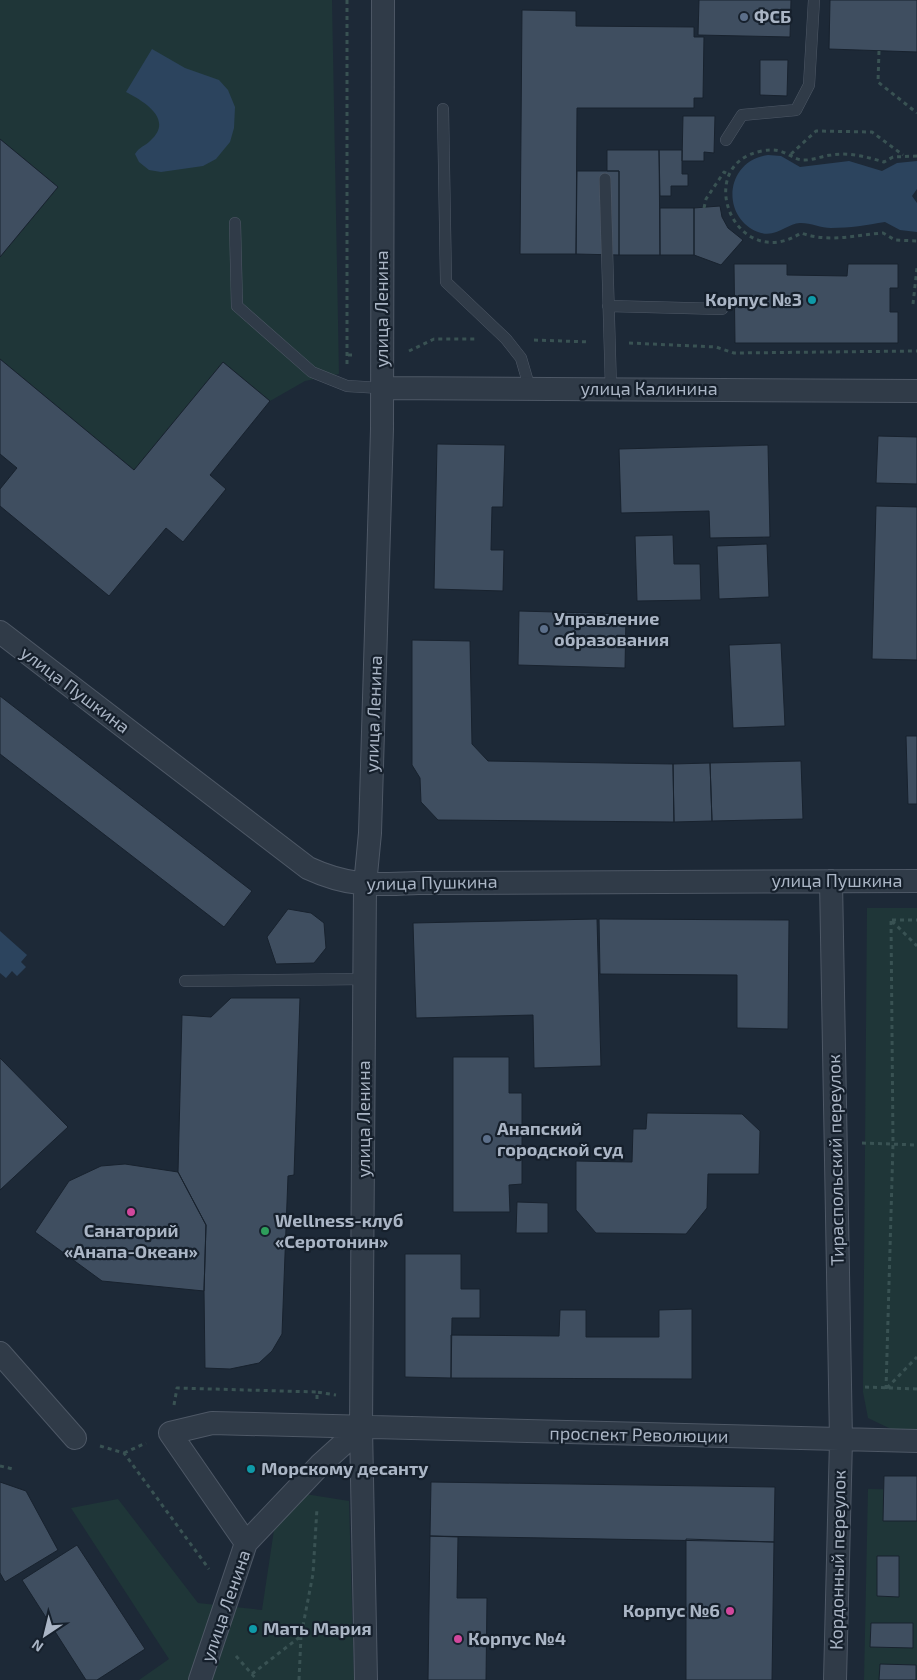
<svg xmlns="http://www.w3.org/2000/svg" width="917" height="1680" font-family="'Exo 2',sans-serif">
<rect width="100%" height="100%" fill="#1d2937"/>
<path fill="#1f3638" d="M0 0H332L339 374 305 381 270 401 223 362 134 470 0 359V257L58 187 0 139Z
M867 908H917V1429H891L868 1418 863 1392Z
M868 1489 917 1490V1680H864Z
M280 1490 349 1501 354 1680H139L169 1659 71 1508 118 1499 198 1603 262 1610Z"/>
<path fill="#2c445e" d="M152 49 185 68 219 80 228 90 235 107 234 128 230 142 216 159 203 166 161 172 149 170 139 162 135 154C139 147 145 146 150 141 175 119 143 101 126 92Z
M768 155 781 156 800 167 849 161 882 171 897 163 917 161V189L912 196 917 203V232L900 230 885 222C867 225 850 228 831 228 821 228 811 223 801 223 788 222 777 239 758 232 721 218 724 161 768 155Z
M0 931 27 955 21 962 26 967 17 976 12 971 6 978 0 973Z"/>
<path fill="#3f4e60" stroke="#18222e" d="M699 0H791L790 37 698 35Z
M830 0H917V52L829 49Z
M522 10 576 11V26L694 27V37H704L703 98H694V108H577L576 254H520Z
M760 60H788L787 96 760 95Z
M683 116H715L714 153 704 152V161H682Z
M0 139 58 187 0 257Z
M607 150H659L660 255H619V171H607Z
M659 150H682V174H688V186H671V196H660Z
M577 171H619V255L576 254Z
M720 206 722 217 728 228 743 240 721 265 694 255V208Z
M660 208H694V255H660Z
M734 264H787V275L847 276 848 264H898V288H890V312H898V343H735Z
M0 359 134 470 223 362 270 401 210 475 226 489 183 542 166 528 109 596 0 506V489L17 468 0 454Z
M878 436 917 437V484L876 483Z
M437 444 505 445 503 507H492L491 550H504L503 591 434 589Z
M768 445 770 537 710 538 709 511 621 513 619 449Z
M876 506 917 507V660L872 659Z
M673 535 674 564H700L701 600 637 601 635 536Z
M767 544 769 597 719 599 717 546Z
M519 611 626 614 625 668 518 665Z
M412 640 470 641 472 744 488 761 673 764 674 822 438 820 421 802 420 778 412 765Z
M781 643 785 726 733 728 729 645Z
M0 696 252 891 224 927 0 754Z
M906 736H917V804H908Z
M801 761 803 819 712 821 710 763Z
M710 763 712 821 674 822 673 764Z
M288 909 311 913 324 923 326 948 314 963 276 964 267 937Z
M597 919 601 1066 534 1068 533 1015 416 1018 413 923Z
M599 919 789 920 788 1029 737 1028V975L600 974Z
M231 998H300L294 1175 288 1176 282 1334 272 1351 259 1363 230 1369 205 1368 204 1291 206 1225 178 1172 182 1015 211 1017Z
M453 1057H509V1093H522V1184L509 1185 510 1212H453Z
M0 1058 68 1127 0 1190Z
M647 1113 742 1114 760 1131 759 1174H708L707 1208 686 1234 596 1233 576 1210V1161L632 1162 633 1129H646Z
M125 1164 178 1172 206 1225 204 1291 102 1281 35 1232 69 1181 101 1166Z
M517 1202 548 1203V1233H516Z
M405 1254H461V1289H480V1318H452L451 1378 405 1377Z
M692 1309V1379L451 1378V1335L559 1336 560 1310H586V1337H659V1310Z
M884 1476H917V1521H883Z
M0 1482 26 1491 58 1550 5 1582 0 1573Z
M431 1482 775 1487 774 1542 430 1536Z
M430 1536 458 1537 457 1598H487L486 1680H428Z
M686 1539 774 1542 772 1680H686Z
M77 1545 145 1649 97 1680H86L22 1580Z
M877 1556H899V1597L877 1596Z
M871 1623H913V1648L870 1647Z
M880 1664 916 1665V1680H879Z"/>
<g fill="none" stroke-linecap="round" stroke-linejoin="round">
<defs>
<path id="lane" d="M443 109 446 282 506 339 521 358 530 389
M726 140 742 115 796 110 809 85 814 0
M605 179 611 389
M235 223 237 306 312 372 347 386 381 388
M608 306 722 309
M185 981 365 979"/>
<path id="street" d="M381 388 917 391
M0 632 308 868C349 887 374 885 418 883L917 881
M831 881 841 1440 835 1680
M0 1353 75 1438
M246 1543 170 1433 212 1423 917 1441
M200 1680 246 1543 320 1465 361 1428
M366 1680 361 1428 365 885 370 833 382 429 383 0"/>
</defs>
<use href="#lane" stroke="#4e5866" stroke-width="12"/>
<use href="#street" stroke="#4e5866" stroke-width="24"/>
<path stroke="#395253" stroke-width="3" stroke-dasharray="4 4" stroke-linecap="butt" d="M347 0V364
M879 51 878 82 917 113
M791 154 816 131 872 132 903 155
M917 156 893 157 884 162C867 157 849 152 831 155 822 156 814 160 805 160 791 161 786 146 762 151 691 164 735 275 801 233 829 243 855 235 883 233L895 240 917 241
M704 208 706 199 724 172 730 175
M913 304 917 268
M534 340 590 342
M629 343 716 347 734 353 917 351
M409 351 434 339H475
M348 355H356
M892 920H917
M892 921 917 946
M862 1143 917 1145
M865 1387 917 1389
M887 1388 917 1357
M886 1389 893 1144 891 920
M317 1399V1392L336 1395
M174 1405 177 1388 317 1392
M100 1446 124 1453 209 1569
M124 1453 146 1443
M0 1466 13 1469
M236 1656 257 1680
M252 1674 301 1636 313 1574 317 1508
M299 1680 301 1636"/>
<use href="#lane" stroke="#303b48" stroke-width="11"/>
<use href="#street" stroke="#303b48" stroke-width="22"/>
</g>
<g fill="#5c6f8a" stroke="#16202c" stroke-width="2">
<circle cx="744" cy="17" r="5"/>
<circle cx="544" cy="629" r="5"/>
<circle cx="487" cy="1139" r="5"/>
</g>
<g fill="#0f9aa8" stroke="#16202c" stroke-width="2">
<circle cx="812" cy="300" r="5"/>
<circle cx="251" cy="1469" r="5"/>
<circle cx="253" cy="1629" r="5"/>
</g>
<g fill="#d1479c" stroke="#16202c" stroke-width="2">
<circle cx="131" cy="1212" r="5"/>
<circle cx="730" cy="1611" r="5"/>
<circle cx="458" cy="1639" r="5"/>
</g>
<circle fill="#2e9e5b" stroke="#16202c" stroke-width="2" cx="265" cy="1231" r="5"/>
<g text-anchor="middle" stroke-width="4.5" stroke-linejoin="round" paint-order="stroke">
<g font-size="18" font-weight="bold" fill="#aab5c5" stroke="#16202c" text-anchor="start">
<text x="754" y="23">ФСБ</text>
<text x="802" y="306" text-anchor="end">Корпус №3</text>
<text x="554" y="625">Управление<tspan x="554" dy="21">образования</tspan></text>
<text x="497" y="1135">Анапский<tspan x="497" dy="21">городской суд</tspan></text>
<text x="275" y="1227">Wellness-клуб<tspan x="275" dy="21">«Серотонин»</tspan></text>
<text x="131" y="1237" text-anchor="middle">Санаторий<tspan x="131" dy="21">«Анапа-Океан»</tspan></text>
<text x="261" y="1475">Морскому десанту</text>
<text x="720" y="1617" text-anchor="end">Корпус №6</text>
<text x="263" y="1635">Мать Мария</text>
<text x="468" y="1645">Корпус №4</text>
</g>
<g font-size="18" fill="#aab5c5" stroke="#16202c">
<text transform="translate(382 309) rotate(-90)" y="6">улица Ленина</text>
<text x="649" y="395">улица Калинина</text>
<text transform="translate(75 690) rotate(37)" y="6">улица Пушкина</text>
<text transform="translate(374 714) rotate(-88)" y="6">улица Ленина</text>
<text x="837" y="887">улица Пушкина</text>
<text transform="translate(432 883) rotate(-1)" y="6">улица Пушкина</text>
<text transform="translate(364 1119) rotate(-90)" y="6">улица Ленина</text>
<text transform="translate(836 1160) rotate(-91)" y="6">Тираспольский переулок</text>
<text transform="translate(639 1435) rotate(1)" y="6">проспект Революции</text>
<text transform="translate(838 1560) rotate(-89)" y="6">Кордонный переулок</text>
<text transform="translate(226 1606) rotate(-71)" y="6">улица Ленина</text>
</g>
</g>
<g transform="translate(45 1635) rotate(215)" stroke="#16202c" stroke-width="4" paint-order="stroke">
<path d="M0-4L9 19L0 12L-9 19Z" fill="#aab5c5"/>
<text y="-8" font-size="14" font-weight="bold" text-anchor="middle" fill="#aab5c5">N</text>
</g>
</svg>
